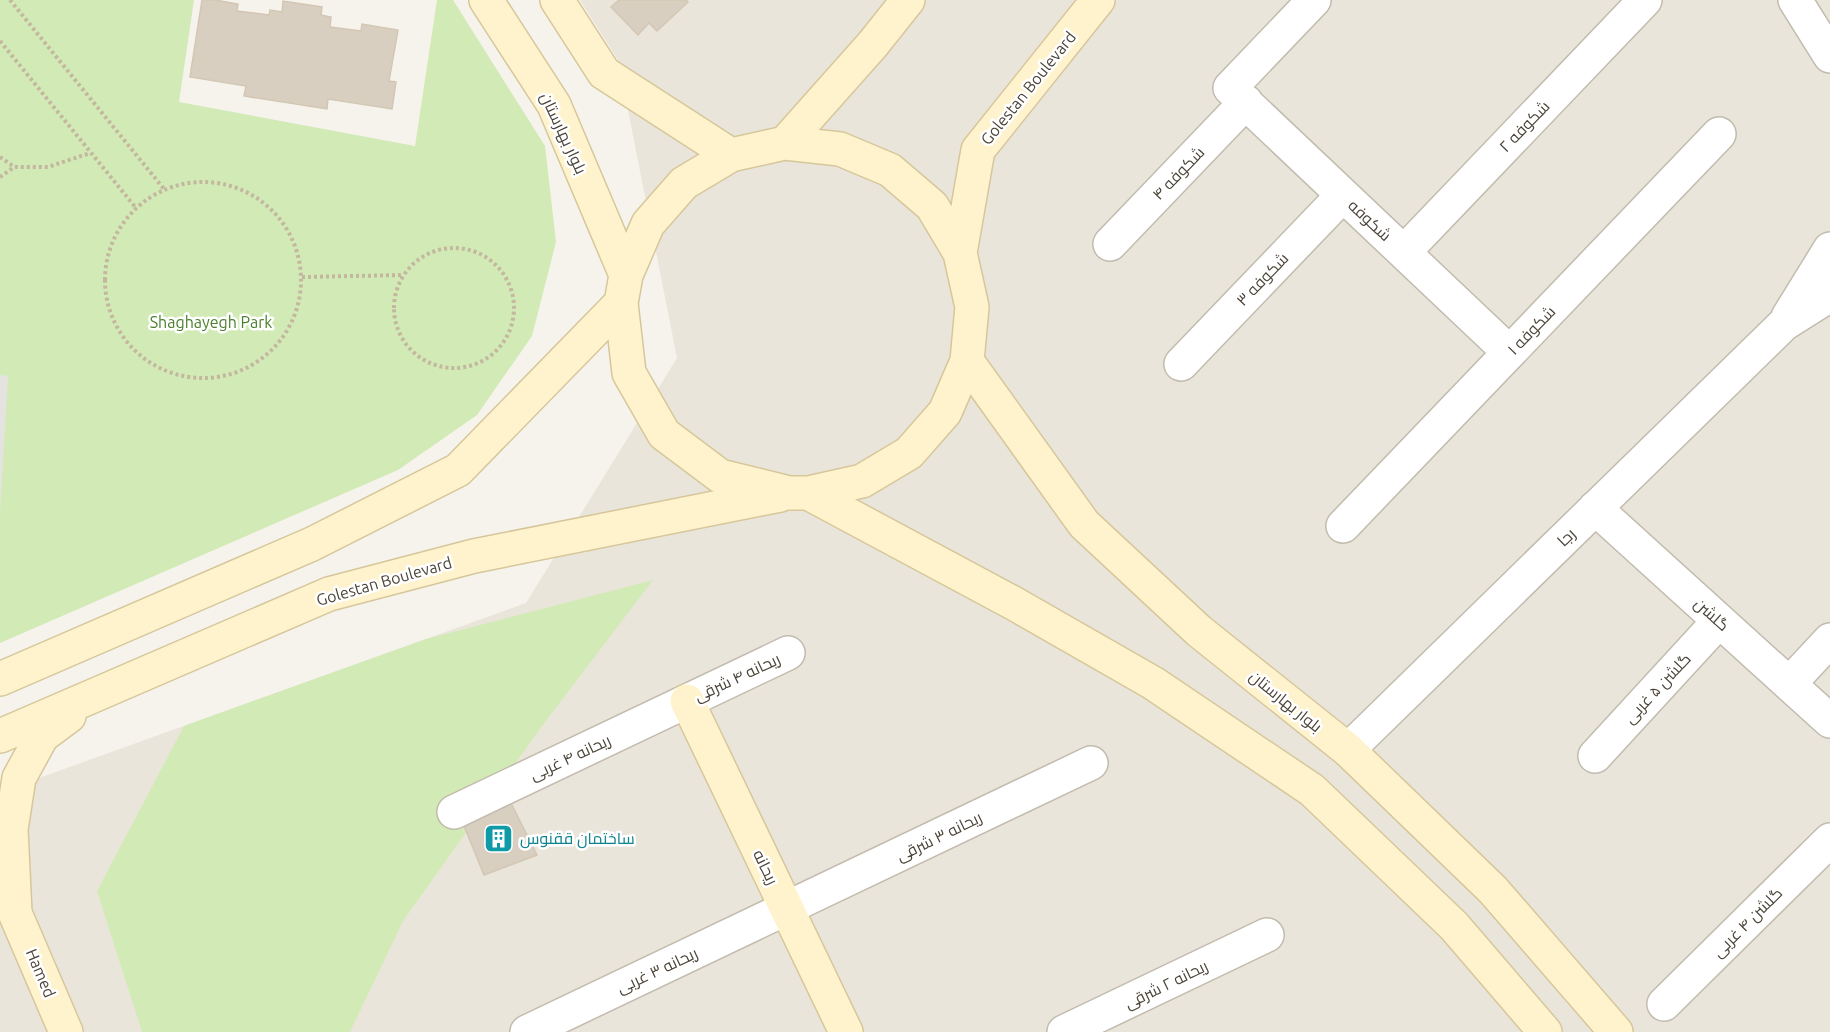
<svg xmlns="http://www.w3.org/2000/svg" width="1830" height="1032" font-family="Ubuntu,Cairo,sans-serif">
<rect width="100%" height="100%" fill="#f6f3ec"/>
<path fill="#eae5da" d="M580 0H1830V1032H0V792L526 603 677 358 618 60Z"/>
<path fill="#d2eab5" d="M0 0H194L179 102 415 146 437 0H453L545 146 556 242 532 336 477 415 398 470 0 643Z
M653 580 539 730 403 921 350 1032H142L97 891 184 726 426 639Z"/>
<path fill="#e5e3e0" d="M0 375 8 376 0 514Z"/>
<path fill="#d8cfc1" stroke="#d3c7b4" stroke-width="1.5" d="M202 0H215L238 4 237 11 269 15 270 10 282 12 283 1 322 7 321 15 331 17 330 27 361 31 362 24 398 30 389 81 396 82 392 109 328 99 327 109 244 96 246 86 190 77Z
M619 0H686L688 2 657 31 649 23 638 35 611 7Z
M511 803 537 855 484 875 462 821Z"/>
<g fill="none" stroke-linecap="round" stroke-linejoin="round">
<defs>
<path id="street" d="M1314 0 1230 88 1509 352
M1795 0 1830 56
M1110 244 1246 102
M1404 252 1645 0
M1788 317 1830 249
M1181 364 1343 195
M1595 508 1830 721
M1343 526 1719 134
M1789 684 1830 640
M1348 750 1784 324 1830 295
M1595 756 1719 621
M454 812 788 653
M1664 1004 1830 840
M527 1032 1091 763
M1064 1032 1267 935"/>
<path id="secondary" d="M486 0 554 105 626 275
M557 0 604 73 731 155
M785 143 873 44 908 0
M960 253 932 206 890 170 840 149 785 143 731 155 684 183 648 224 626 275 621 303 629 373 664 434 720 476 789 493H808L862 481 909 453 945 412 967 361 972 307 960 253 978 150 1098 0
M967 361 1084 524 1199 631 1348 750 1493 890 1616 1032
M808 493 1015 604 1153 683 1312 790 1454 926 1545 1032
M0 679 312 544 458 470 621 303
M687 701 846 1032
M0 736 329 594 474 556 780 495
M8 892 15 913 66 1032
M15 913 11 829 19 778 42 736 69 716"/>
</defs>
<use href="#street" stroke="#c2bbae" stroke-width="36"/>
<use href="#secondary" stroke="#d6c79b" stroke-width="36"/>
<path stroke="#c4b79f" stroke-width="4" stroke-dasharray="3 3" stroke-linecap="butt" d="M10 0 164 189
M0 41 136 208
M0 157 14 167H48L90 153
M0 177 14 167
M105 280a98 98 0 1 1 196 0a98 98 0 1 1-196 0Z
M394 308a60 60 0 1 1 120 0a60 60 0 1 1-120 0Z
M302 277 403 275"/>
<use href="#street" stroke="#fff" stroke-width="33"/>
<use href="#secondary" stroke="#fff3cd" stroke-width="33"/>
</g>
<defs>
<symbol id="building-square" viewBox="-11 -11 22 22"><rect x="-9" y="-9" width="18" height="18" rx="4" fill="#0f9aa8" stroke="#fff"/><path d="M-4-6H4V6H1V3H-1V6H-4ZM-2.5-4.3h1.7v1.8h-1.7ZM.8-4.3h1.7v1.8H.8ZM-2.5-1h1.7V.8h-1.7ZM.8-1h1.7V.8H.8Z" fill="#fff"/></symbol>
</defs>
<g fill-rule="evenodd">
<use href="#building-square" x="482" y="822" width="33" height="33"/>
</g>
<g text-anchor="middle" stroke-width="5" stroke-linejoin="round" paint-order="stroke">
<g font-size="16" fill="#4b4439" stroke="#fff">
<text transform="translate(1028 88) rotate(-51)" y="6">Golestan Boulevard</text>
<text transform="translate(1524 126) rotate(-46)" y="6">شکوفه ۲</text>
<text transform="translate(564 133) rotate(65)" y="6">بلوار بهارستان</text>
<text transform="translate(1178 173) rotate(-46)" y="6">شکوفه ۴</text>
<text transform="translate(1370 220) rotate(43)" y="6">شکوفه</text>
<text transform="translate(1262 279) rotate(-46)" y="6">شکوفه ۳</text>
<text transform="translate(1531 330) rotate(-46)" y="6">شکوفه ۱</text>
<text transform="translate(1566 537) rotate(-44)" y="6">رجا</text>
<text transform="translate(384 581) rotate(-16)" y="6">Golestan Boulevard</text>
<text transform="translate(1712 614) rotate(42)" y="6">گلشن</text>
<text transform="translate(737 677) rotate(-25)" y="6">ریحانه ۴ شرقی</text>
<text transform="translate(1657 688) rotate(-47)" y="6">گلشن ۵ غربی</text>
<text transform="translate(1286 701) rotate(39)" y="6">بلوار بهارستان</text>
<text transform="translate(570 757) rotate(-25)" y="6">ریحانه ۴ غربی</text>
<text transform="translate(939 836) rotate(-26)" y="6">ریحانه ۳ شرقی</text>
<text transform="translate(766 867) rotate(64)" y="6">ریحانه</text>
<text transform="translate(1747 922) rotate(-45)" y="6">گلشن ۴ غربی</text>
<text transform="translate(657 970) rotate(-25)" y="6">ریحانه ۳ غربی</text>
<text transform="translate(41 973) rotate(67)" y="6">Hamed</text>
<text transform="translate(1166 984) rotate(-26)" y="6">ریحانه ۲ شرقی</text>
</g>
<g font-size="16" fill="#4a7f2a" stroke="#fff">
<text x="211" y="328">Shaghayegh Park</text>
</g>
<g font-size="16" fill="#0d838f" stroke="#fff" text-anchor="start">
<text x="520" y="844">ساختمان ققنوس</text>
</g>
</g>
</svg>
